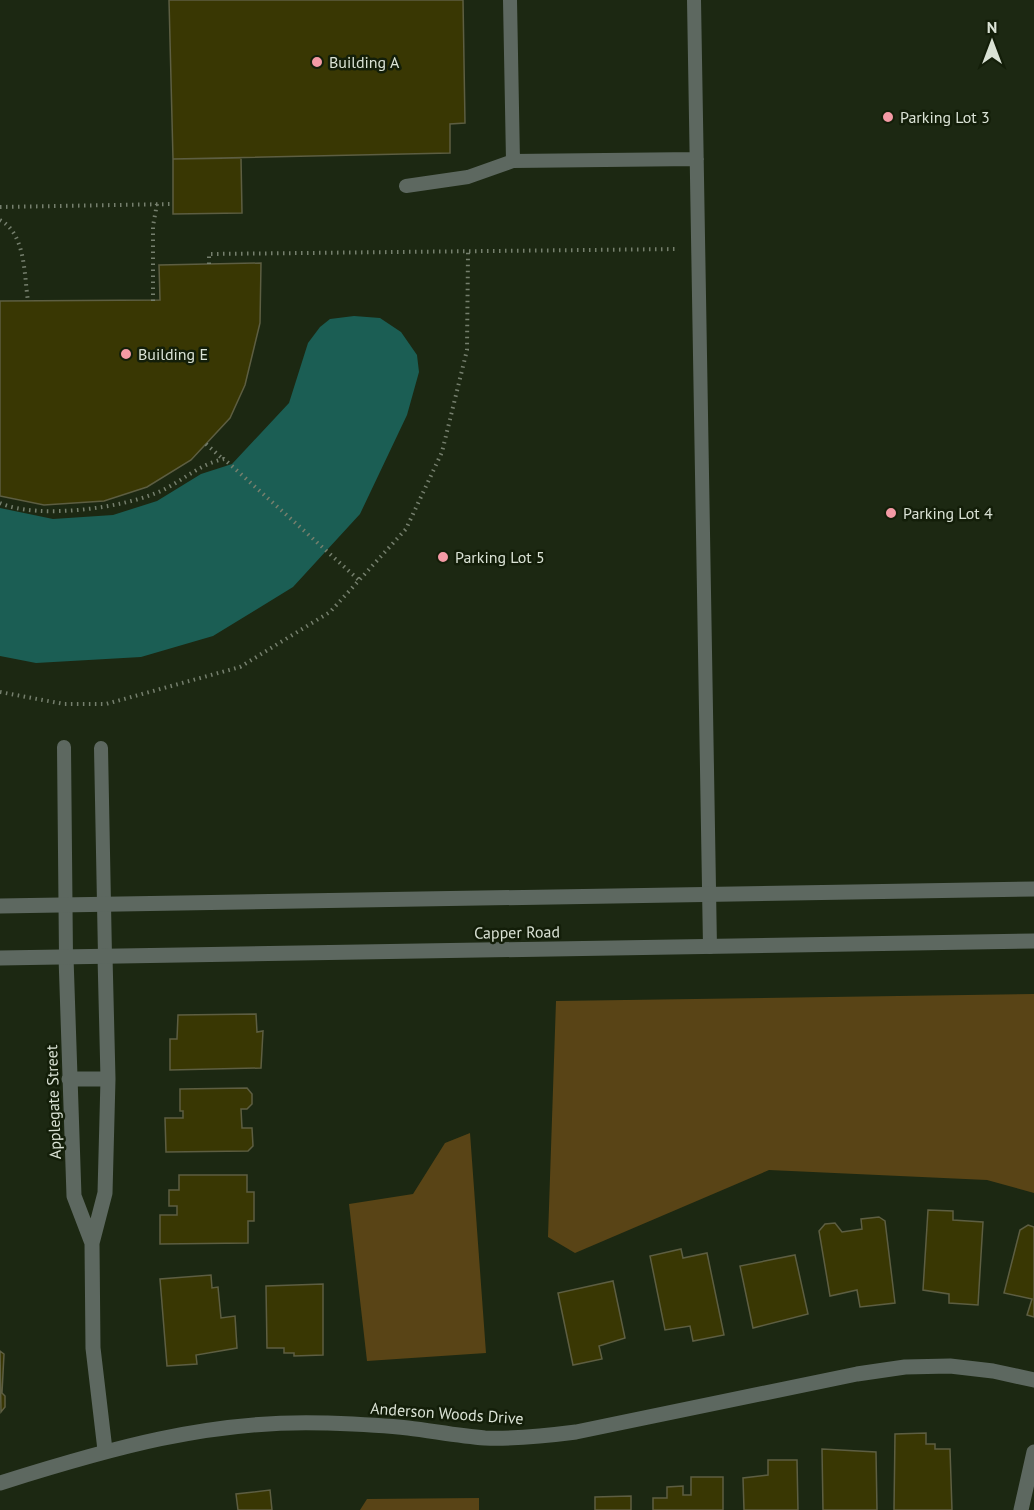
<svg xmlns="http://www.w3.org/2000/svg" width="1034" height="1510" font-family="'PT Sans',sans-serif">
<rect width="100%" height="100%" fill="#1c2812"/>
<path fill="#594416" d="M1034 994V1193L987 1180 769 1170 575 1253 548 1237 556 1001Z
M470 1133 486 1353 367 1361 349 1204 413 1194 445 1143Z
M479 1498V1510H360L367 1499Z"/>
<path fill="#1b5e54" d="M354 316 380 318 401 332 417 355 419 372 407 415 360 514 293 587 213 636 141 657 36 663 0 656V508L53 519 113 515 157 501 201 474 232 464 289 403 308 343 320 327 330 319Z"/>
<path fill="#393703" stroke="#5d5e42" stroke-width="1.5" d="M169 0H463L465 123 450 124V153L173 159Z
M241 158 242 213 173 214V159Z
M261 263 260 323 245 385 230 418 191 460 147 487 104 501 44 505 0 496V301L160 300 159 265Z
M256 1014 257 1032 263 1031 261 1068 170 1070V1039H177L178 1015Z
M247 1088 252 1094V1104L247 1109H241L242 1128H252L253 1146 248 1151 166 1152 165 1118H183V1111H180V1089Z
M179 1175H247V1192H254V1221H248V1243L160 1244V1215H177V1206H169V1190H179Z
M928 1210 953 1211V1220L983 1222 978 1305 949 1303V1294L923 1290Z
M879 1217 885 1221 895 1303 860 1307 857 1290 830 1296 819 1231 825 1224 835 1223 842 1232 862 1229 861 1219Z
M1028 1225 1034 1227V1317L1027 1315 1032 1299 1004 1293 1020 1230Z
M681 1249 683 1258 707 1253 724 1335 693 1341 690 1326 665 1330 650 1256Z
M795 1255 808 1314 753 1328 740 1266Z
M211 1275 212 1288 218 1287 221 1318 235 1316 237 1348 196 1355 197 1364 167 1366 160 1279Z
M613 1281 625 1338 599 1346 602 1359 573 1365 558 1293Z
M323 1284V1355L294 1356V1353H284V1348H267L266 1286Z
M0 1351 4 1354 2 1393 5 1396V1407L1 1412Z
M926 1433V1444H935V1449H950L952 1510H894L895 1434Z
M822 1449 876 1452 877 1510H823Z
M768 1460H797L798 1510H744L743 1478 768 1475Z
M691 1477H723V1510H653V1498H667V1487L683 1486V1495H691Z
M270 1490 272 1510H238L236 1494Z
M631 1496V1510H595V1497Z"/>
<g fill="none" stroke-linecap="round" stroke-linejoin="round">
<path stroke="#757f6d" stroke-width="4" stroke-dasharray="1.5 4.5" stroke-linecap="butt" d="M0 207 173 204
M0 220C26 234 24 275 28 301
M209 264V254L679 249
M153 301V226L157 204
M206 444 223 459
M0 503C38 520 126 508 163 490 185 479 200 464 224 459L359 580
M0 692 64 704H106L240 667 330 612 406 529 442 452 467 350 468 252"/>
<path stroke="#5d6860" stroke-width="14" d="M510 0 513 161 697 159
M694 0 710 947
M406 186 468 177 513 161
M64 747 66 957
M101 748 105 956"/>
<path stroke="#5d6860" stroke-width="15" d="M105 956 108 1079 105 1193 92 1243 93 1348 105 1450
M66 957 74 1196 92 1243
M69 1079H108
M0 1483C108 1449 211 1419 326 1423 353 1424 381 1425 408 1428 433 1431 459 1436 485 1438 515 1439 545 1436 576 1432L857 1374 905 1367 950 1366 993 1371 1034 1380
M1021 1510 1034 1452"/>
<path stroke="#5d6860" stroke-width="15" d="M0 906 1034 889
M0 958 1034 941"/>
</g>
<g fill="#f49aa5" stroke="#131e09" stroke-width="2">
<circle cx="317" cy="62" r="6"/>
<circle cx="888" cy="117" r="6"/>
<circle cx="126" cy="354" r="6"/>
<circle cx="891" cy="513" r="6"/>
<circle cx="443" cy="557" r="6"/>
</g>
<g text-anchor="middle" stroke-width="5" stroke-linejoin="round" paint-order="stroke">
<g font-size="16" fill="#dae2d5" stroke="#131e09" text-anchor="start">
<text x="329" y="68">Building A</text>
<text x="900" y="123">Parking Lot 3</text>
<text x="138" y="360">Building E</text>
<text x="903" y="519">Parking Lot 4</text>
<text x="455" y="563">Parking Lot 5</text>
</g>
<g font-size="16" fill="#dae2d5" stroke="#131e09">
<text transform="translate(517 932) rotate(-1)" y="6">Capper Road</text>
<text transform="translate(53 1102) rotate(-92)" y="6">Applegate Street</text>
<text transform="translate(447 1413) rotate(4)" y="6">Anderson Woods Drive</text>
</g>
</g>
<g transform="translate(992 42)" stroke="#131e09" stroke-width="4.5" paint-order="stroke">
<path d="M0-4.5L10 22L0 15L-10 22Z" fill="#dae2d5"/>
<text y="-9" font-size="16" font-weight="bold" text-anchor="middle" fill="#dae2d5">N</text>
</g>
</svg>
